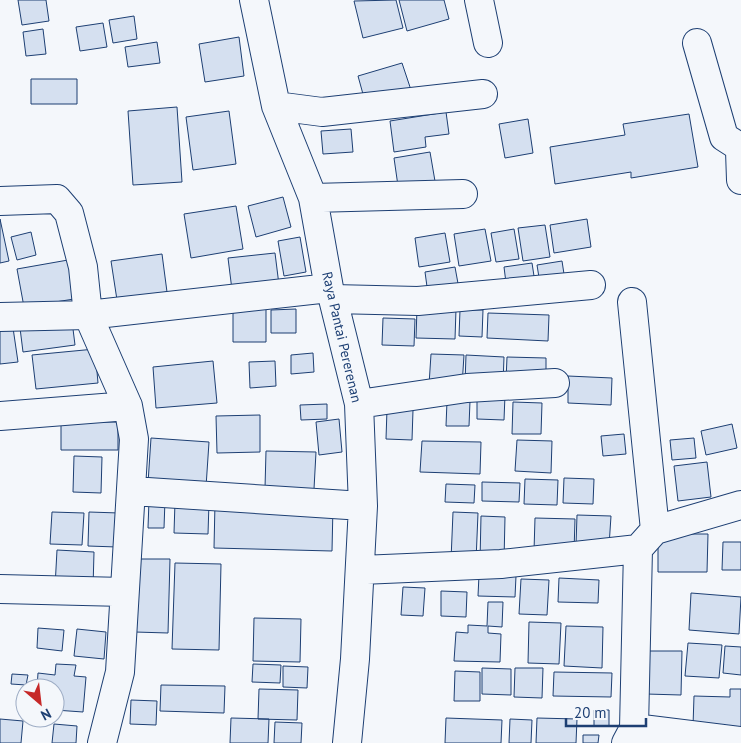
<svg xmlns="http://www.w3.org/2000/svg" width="741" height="743" font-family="'PT Sans',sans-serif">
<rect width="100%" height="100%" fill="#f4f7fb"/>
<path fill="#d5e0f0" stroke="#1d3f73" d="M18 0H46L49 21 22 25Z
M396 0 403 28 363 38 354 1Z
M399 0H444L449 19 407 31Z
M134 16 137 39 113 43 109 20Z
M103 23 107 47 80 51 76 27Z
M43 29 46 54 26 56 23 32Z
M239 37 244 76 205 82 199 44Z
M157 42 160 63 128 67 125 47Z
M402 63 411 90 366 105 358 76Z
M31 79H77V104H31Z
M177 107 182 182 133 185 128 111Z
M229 111 236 164 193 170 186 117Z
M446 112 449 134 425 137 426 147 394 152 390 121Z
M689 114 698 167 631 178V172L555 184 550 147 625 135 623 124Z
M528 119 533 153 505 158 499 124Z
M351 129 353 152 323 154 321 131Z
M430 152 436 187 399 193 394 158Z
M283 197 291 227 256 237 248 206Z
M236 206 243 249 191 258 184 214Z
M0 219 9 261 0 263Z
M587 219 591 247 554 253 550 225Z
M545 225 550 257 523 261 518 228Z
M485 229 491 261 459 266 454 234Z
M514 229 519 259 496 262 491 233Z
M31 232 36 255 17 260 11 237Z
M445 233 450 262 419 267 415 238Z
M300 237 306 272 284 276 278 241Z
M275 253 279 285 232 290 228 258Z
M162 254 167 292 117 300 111 261Z
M68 260 74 299 24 307 17 269Z
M562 261 566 287 541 290 537 265Z
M532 263 536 289 507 291 504 267Z
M455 267 459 289 428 294 425 272Z
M233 307 266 308V342H233Z
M417 308 456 309 455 339 416 338Z
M296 309V333H271V310Z
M460 310H483L482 337 459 336Z
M488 313 549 315 548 341 487 338Z
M383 318 415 319 414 346 382 345Z
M12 321 18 362 0 364V322Z
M72 321 75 345 23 352 20 328Z
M95 349 98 383 36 389 32 355Z
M313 353 314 372 291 374V355Z
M431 354 464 355 462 386 429 385Z
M466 355 504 357 503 384 465 383Z
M507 357 546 358V382L506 381Z
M213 361 217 403 156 408 153 367Z
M275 361 276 386 250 388 249 362Z
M568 376 612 378 611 405 568 403Z
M477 394 505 395 504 420 477 419Z
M447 401H470L469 426H446Z
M513 402 542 403 541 434H512Z
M327 404V419L301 420 300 405Z
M387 409 413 410 412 440 386 439Z
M260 415V452L217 453 216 416Z
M339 419 342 452 319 455 316 422Z
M61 422H118V450H61Z
M732 424 737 448 706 455 701 431Z
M624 434 626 454 603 456 601 436Z
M151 438 209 442 206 487 148 483Z
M694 438 696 458 672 460 670 440Z
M517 440 552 441 551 473 515 471Z
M422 441 481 442 480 474 420 472Z
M266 451 316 452 314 489 265 488Z
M74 456 102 457 101 493 73 492Z
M707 462 711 497 678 501 674 466Z
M564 478 594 479 593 504 563 503Z
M525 479 558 480 557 505 524 504Z
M482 482 520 483 519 502 482 501Z
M446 484 475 485 474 503 445 502Z
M149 500H165L164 528H148Z
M175 502 209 503 208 534 174 533Z
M215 503 333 506 332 551 214 548Z
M52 512 84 513 82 545 50 544Z
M89 512 119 513 117 547 88 546Z
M453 512 478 513 476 561 451 560Z
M577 515 611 516 609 546 576 545Z
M481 516 505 517 504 561H480Z
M535 518 575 519 574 552 534 551Z
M658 534H708L707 572H658Z
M723 542H741V570H722Z
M57 550 94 552 93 588 55 587Z
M138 559H170L168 633 135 632Z
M175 563 221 564 219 650 172 649Z
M479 575 516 576 515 597 478 596Z
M559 578 599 580 598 603 558 602Z
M521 579 549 580 547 615 519 614Z
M403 587 425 588 423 616 401 615Z
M441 591 467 592 466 617 441 616Z
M691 593 741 597 739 634 689 630Z
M488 602H503L502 627 488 626V633L501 634 500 662 454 661 456 632 468 633V625L487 626Z
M254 618 301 619 300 662 253 661Z
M529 622 561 623 559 664 528 663Z
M566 626 603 627 602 668 564 666Z
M38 628 64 630 62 651 37 648Z
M77 629 106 632 104 659 74 656Z
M688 643 722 645 719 678 685 676Z
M725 646 741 647V675L723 673Z
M647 651H682L681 695 646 694Z
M56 664 76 665 74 676 86 677 83 712 55 710V688H37L38 673 55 675Z
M253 664 281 665 280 683 252 682Z
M283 666 308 667 307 688 283 687Z
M482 668 511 669V695L482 694Z
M515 668H543L542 698 514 697Z
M455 671 480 672V701H454Z
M554 672 612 673 611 697 553 696Z
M12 674 28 675 26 685 11 684Z
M161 685 225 686 224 713 160 711Z
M259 689 298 690 297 720 258 719Z
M730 689H741V727L693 726 694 696 730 697Z
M131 700 157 701 156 725 130 724Z
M594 710H609V726H594Z
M231 718 269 719 268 743H230Z
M446 718 502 720 501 743H445Z
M537 718 577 719 576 743H536Z
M0 719 23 721 21 743H0Z
M510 719 532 720 531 743H509Z
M275 722 302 723 301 743H274Z
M54 724 77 726 76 743H52Z
M583 735H599L598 743H583Z"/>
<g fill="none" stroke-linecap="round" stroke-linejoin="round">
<defs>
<path id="minor" d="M254 0 276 106 313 198 329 288 333 299 359 404 363 506 355 659 347 743
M479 0 488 43
M697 43 724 137 738 146 740 151 741 180
M276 106 322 112 483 94
M313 198 463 194
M0 201 57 199 69 213 83 267 88 315 128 406 134 439 120 672 102 743
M333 299 418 301 591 285
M632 302 655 530
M0 317 88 315 329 288
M359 404 467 388 555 383
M0 416 128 406
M132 491 363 506
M361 570 501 564 638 549
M0 589 124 592
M634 728 741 741
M626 743 634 728 638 549 655 530 741 505"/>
</defs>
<use href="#minor" stroke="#1d3f73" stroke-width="30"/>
<use href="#minor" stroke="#f4f7fb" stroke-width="28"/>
</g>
<g text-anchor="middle" stroke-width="4" stroke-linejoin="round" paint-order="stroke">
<g font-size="14" fill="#1d3f73" stroke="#f4f7fb">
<text transform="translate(342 337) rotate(77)" y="5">Raya Pantai Pererenan</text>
</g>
</g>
<g transform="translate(40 703) rotate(152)"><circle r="24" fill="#f4f7fb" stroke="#9eadc5"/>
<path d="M0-4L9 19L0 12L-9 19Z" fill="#c62828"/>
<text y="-8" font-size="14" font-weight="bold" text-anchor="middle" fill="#1d3f73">N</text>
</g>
<path d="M566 718v8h80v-8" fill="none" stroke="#1d3f73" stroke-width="2.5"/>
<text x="574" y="718" font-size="15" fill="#1d3f73" stroke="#f4f7fb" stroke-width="4" paint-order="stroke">20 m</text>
</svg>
